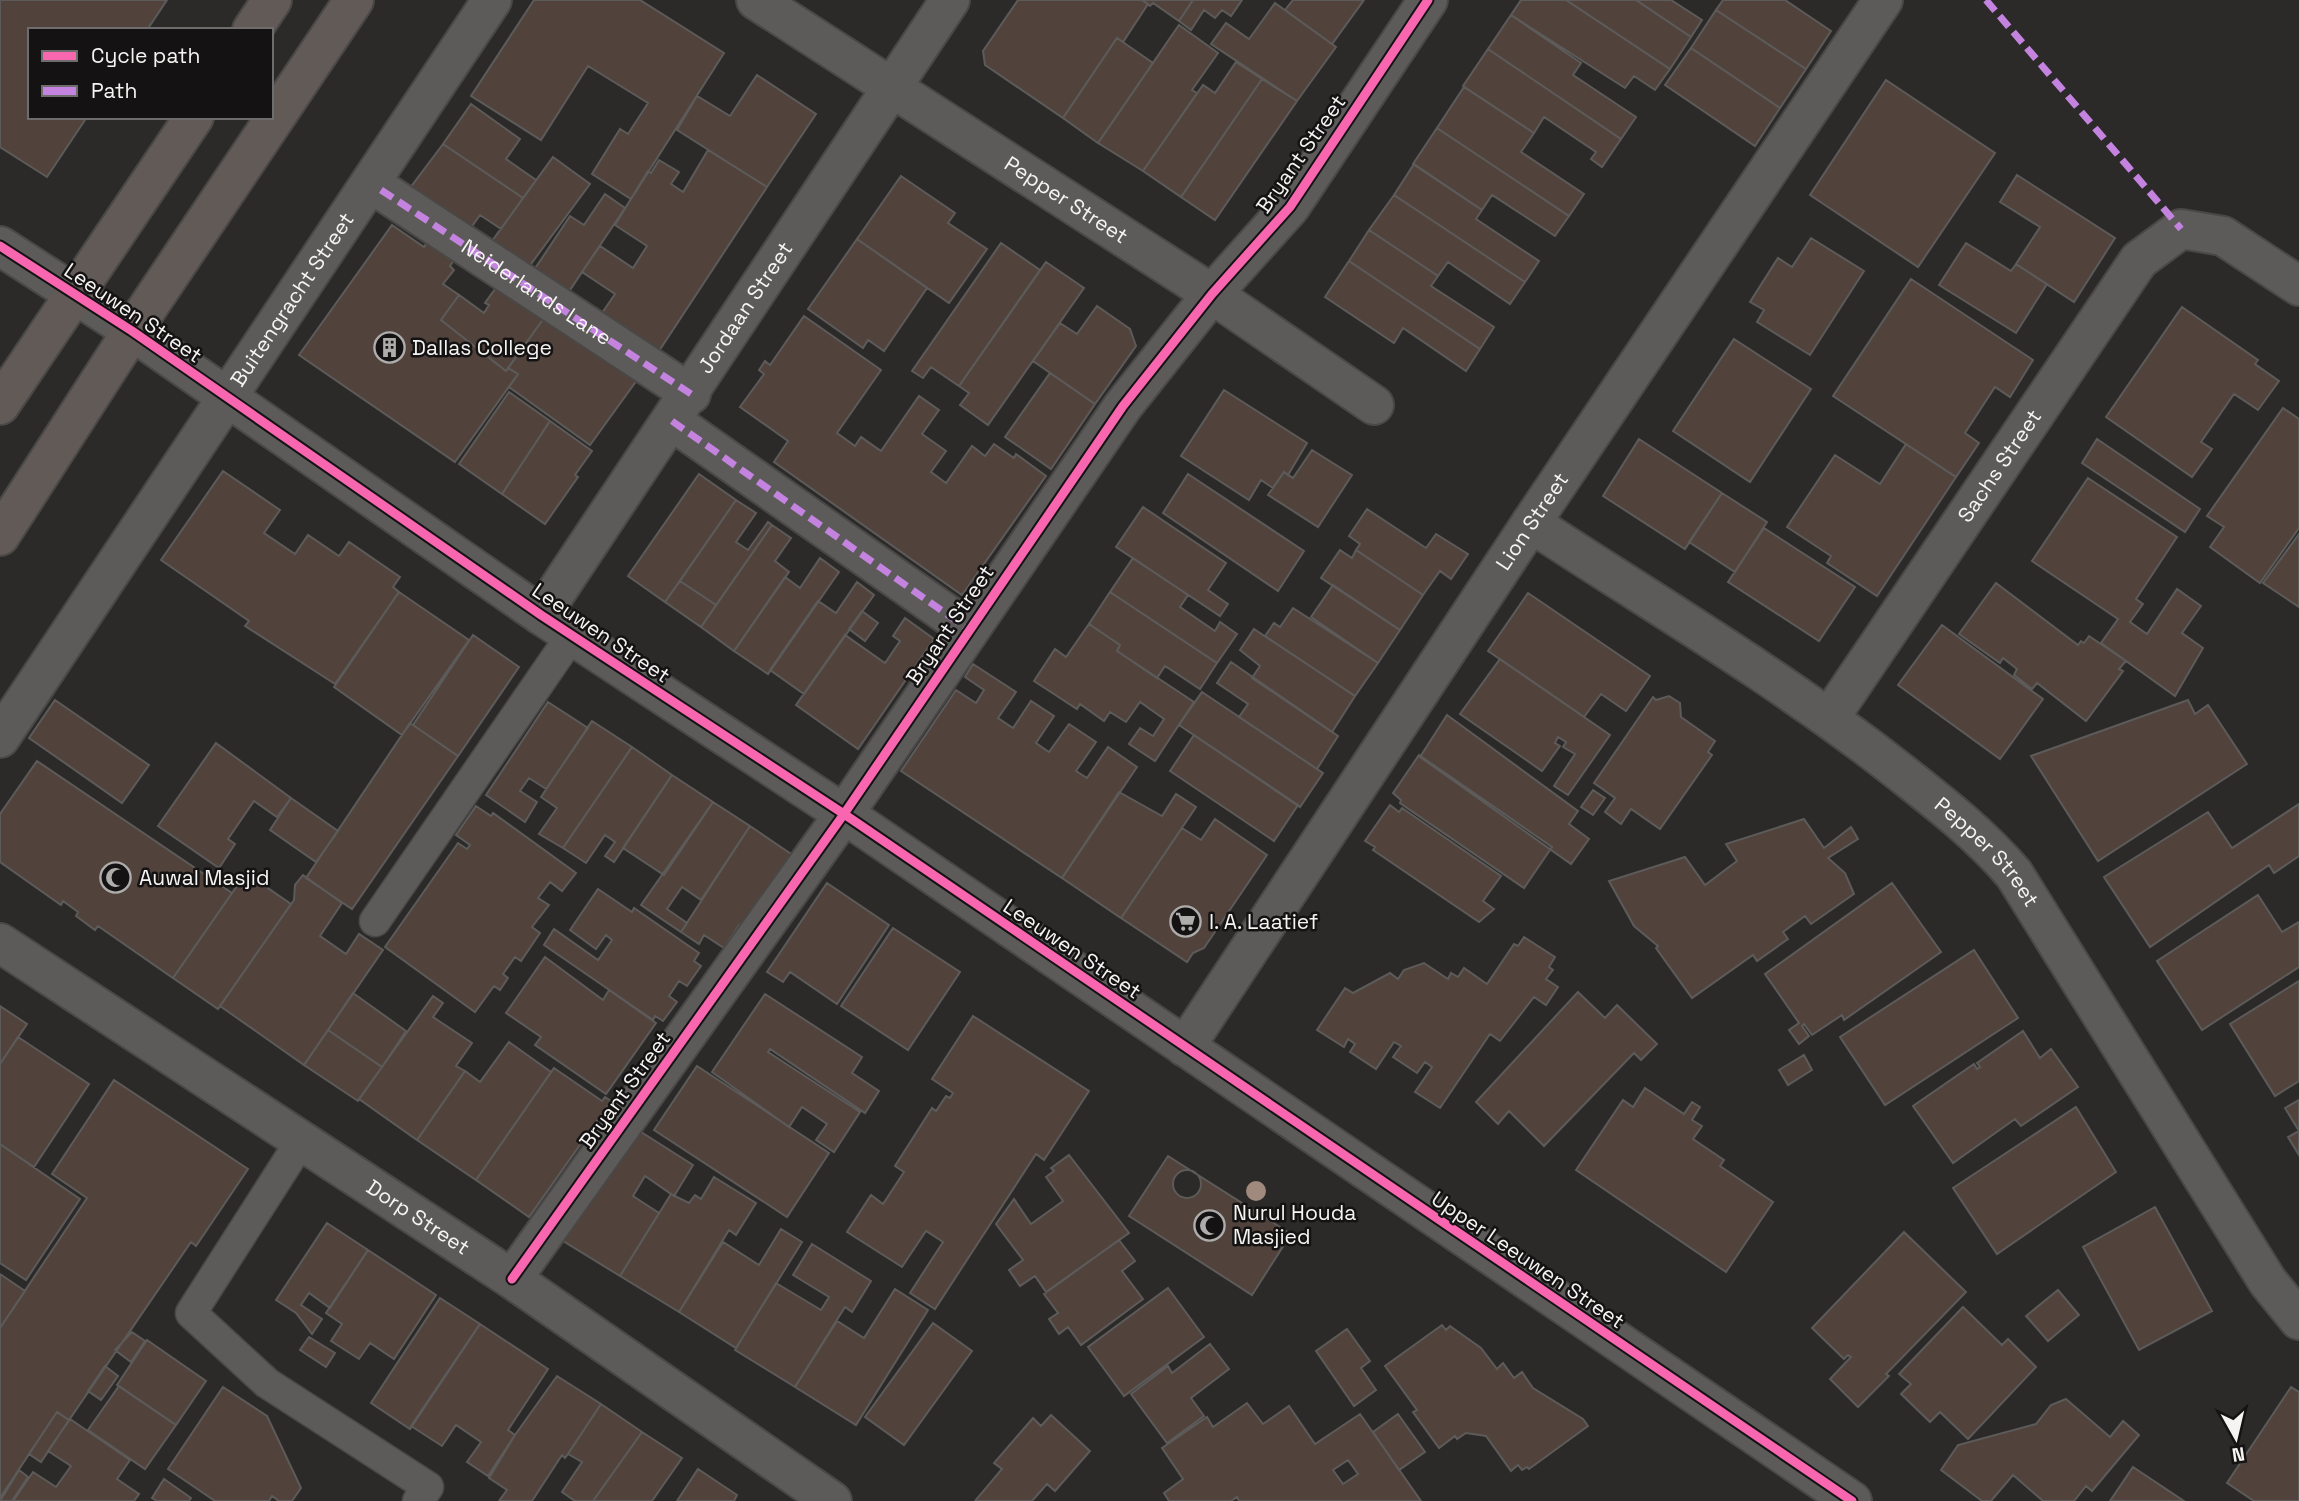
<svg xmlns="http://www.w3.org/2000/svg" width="2299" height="1501" font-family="'Space Grotesk',sans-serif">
<rect width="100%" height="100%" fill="#2b2a29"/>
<path fill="#51433c" stroke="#5c5b5a" stroke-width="2" fill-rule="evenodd" d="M0 0H167L147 30H30V117H87L47 177 0 147Z
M534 0H640L724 53 631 199 592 174 620 129 628 134 648 103 588 66 541 140 471 96Z
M1018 0H1142L1148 4 1123 42 1117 38 1063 118 985 65 983 51Z
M1142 0H1193L1179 21 1153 3 1150 6Z
M1193 0H1242L1231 16 1222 10 1215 18 1204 10 1191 30 1179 21Z
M1293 0H1364L1332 44 1285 10Z
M1521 0H1566L1670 69 1655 90 1634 76 1625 88 1511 15Z
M1566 0H1636L1691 37 1670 69Z
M1636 0H1671L1702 20 1691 37Z
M1723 0H1785L1831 31 1806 69 1716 10Z
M1275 3 1336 47 1297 101 1211 44 1226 23 1249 39Z
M1716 10 1806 69 1780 108 1691 48Z
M1511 15 1581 63 1573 75 1636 117 1621 139 1488 49Z
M1179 25 1218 53 1192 90 1197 93 1143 171 1098 143Z
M1117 38 1153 63 1098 143 1063 118Z
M1691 48 1780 108 1755 146 1665 85Z
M1488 49 1621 139 1602 167 1591 159 1596 152 1544 117 1534 133 1463 86Z
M1236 62 1262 79 1181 197 1143 171 1203 85 1215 93Z
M757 75 816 114 767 187 677 130 697 96 730 116Z
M1262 79 1297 101 1215 220 1181 197Z
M1886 80 1995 153 1918 267 1810 195Z
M1464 87 1534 133 1521 152 1584 194 1569 216 1437 128Z
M471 104 520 139 506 159 536 180 523 198 443 144Z
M1437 128 1569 216 1555 236 1492 195 1482 210 1413 164Z
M443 144 523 198 501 229 480 215 470 229 410 188Z
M708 150 767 187 657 354 600 316 615 294 582 272 600 246 633 268 647 246 615 225 648 171 651 173 659 160 679 172 671 184 683 192Z
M553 157 590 184 528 268 492 241Z
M1414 164 1482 210 1476 219 1539 261 1525 282 1394 195Z
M2017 175 2115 238 2074 302 2016 264 2040 227 2000 202Z
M901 176 955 213 948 223 987 249 949 303 857 239Z
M605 194 625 208 568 293 534 270 570 216 584 225Z
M1394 195 1525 282 1510 304 1448 262 1438 276 1369 230Z
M392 225 424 247 430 238 456 257 450 266 454 270 443 284 459 295 441 320 506 371 508 368 518 374 455 462 299 355Z
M1369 230 1438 276 1431 286 1494 327 1480 349 1349 261Z
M1811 238 1864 271 1810 355 1757 322 1764 310 1750 302 1778 258 1792 267Z
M857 239 927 288 884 351 868 340 863 348 808 309Z
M1001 243 1040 270 959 386 931 367 923 378 912 371Z
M1966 243 2011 271 2016 264 2047 284 2016 333 1939 285Z
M1349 261 1480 349 1466 371 1403 328 1394 343 1325 297Z
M1046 262 1084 288 988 425 960 405 969 393 959 386Z
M1911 279 2033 360 2010 397 1995 387 1965 433 1979 443 1956 477 1833 396Z
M498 285 544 318 506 371 441 320 459 295 484 313 489 305 485 303Z
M1097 306 1130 329 1136 346 1095 404 1033 361 1060 323 1077 334Z
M2182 307 2258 360 2255 364 2279 381 2258 410 2234 394 2201 442 2212 449 2192 477 2106 417Z
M804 316 881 370 837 433 855 446 861 437 881 451 919 396 939 410 922 434 946 451 931 472 946 483 972 446 985 456 994 444 1014 458 1016 454 1046 476 962 595 774 462 788 441 740 407 764 374 759 370 765 361 770 365Z
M544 318 637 380 590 445 509 387 518 374 508 368Z
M1734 339 1811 389 1750 482 1673 431Z
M1050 373 1095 404 1051 469 1005 437Z
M1224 390 1307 443 1288 475 1284 472 1273 488 1261 480 1249 500 1181 456Z
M509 392 550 421 502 494 459 464Z
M2283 408 2299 419V528L2260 583 2210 547 2224 527 2207 516Z
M550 421 592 451 575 475 578 477 545 524 502 494Z
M1639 439 1722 493 1685 549 1603 496Z
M2097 439 2200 509 2185 532 2082 463Z
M1906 444 1956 477 1877 596 1827 563 1831 556 1787 527 1835 455 1880 484Z
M1312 450 1352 475 1318 527 1268 495 1284 472 1293 478Z
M223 471 280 510 264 533 295 554 308 535 339 556 349 542 400 577 393 587 399 592 335 684 245 626 249 621 161 560Z
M699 474 736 500 665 602 628 576Z
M1188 474 1304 551 1278 591 1163 513Z
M2088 478 2177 537 2136 599 2143 604 2130 622 2147 634 2177 589 2201 606 2182 633 2203 648 2175 696 2101 643 2118 619 2032 561Z
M1722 493 1767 522 1735 572 1689 542Z
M736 500 756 513 736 542 748 550 768 522 772 525 716 605 680 581Z
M1143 507 1226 563 1208 590 1228 604 1220 616 1116 547Z
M1367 509 1426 548 1436 534 1468 554 1451 579 1440 571 1423 595 1356 550 1360 544 1349 536Z
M772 525 791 538 775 561 789 572 734 651 701 627Z
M1764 528 1855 587 1819 641 1728 582Z
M2299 534V607L2263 583Z
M1340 550 1352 558 1356 550 1423 595 1400 630 1321 578Z
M820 558 839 572 768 674 734 651 785 577 800 588Z
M1133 558 1188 595 1180 607 1215 631 1220 622 1237 634 1217 663 1110 592Z
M680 581 716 605 701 627 665 602Z
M857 582 874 595 804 694 770 670 818 601 836 613Z
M1996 583 2078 645 2081 641 2084 643 2089 636 2126 661 2119 669 2123 671 2086 721 2037 683 2032 689 2014 675 2017 669 2003 658 2000 663 1959 634Z
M1333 585 1400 630 1378 663 1311 617Z
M399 592 469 640 402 735 334 687Z
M1110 592 1217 663 1200 689 1165 666 1157 678 1117 651 1120 645 1089 624Z
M1528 593 1650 676 1626 711 1601 694 1584 717 1488 651Z
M1293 608 1378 663 1355 696 1265 636 1274 623 1280 627Z
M862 611 878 623 865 641 849 629Z
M905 618 934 639 858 749 796 705 845 635 885 663 900 641 893 636Z
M1089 624 1120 645 1117 651 1194 702 1155 761 1129 744 1140 728 1153 736 1164 719 1140 702 1126 722 1110 712 1104 721 1080 704 1077 709 1034 681 1055 649 1066 657Z
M1942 625 2043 699 2000 759 1898 685Z
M1254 629 1355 696 1332 732 1252 678 1260 666 1240 650Z
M473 635 519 667 458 756 413 725Z
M1500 659 1610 735 1568 795 1554 786 1575 754 1563 747 1566 742 1558 737 1555 743 1560 746 1542 771 1460 714Z
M1231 662 1338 736 1317 769 1239 717 1248 704 1217 683Z
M973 664 1016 692 998 718 1013 728 1031 701 1054 716 1036 743 1049 752 1069 724 1096 742 1076 771 1087 778 1108 747 1137 767 1062 878 901 771 956 690 976 703 984 690 965 677Z
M1202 692 1323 773 1300 807 1179 725Z
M1669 696 1680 703 1681 717 1715 741 1708 752 1712 755 1660 829 1631 809 1621 824 1605 812 1615 798 1594 783 1653 697 1656 700Z
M55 700 149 765 122 803 29 738Z
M2188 700 2195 714 2208 705 2247 764 2098 861 2031 756Z
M548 702 588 728 546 789 529 778 520 791 537 802 525 822 486 795Z
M1447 715 1578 811 1569 824 1589 839 1571 864 1420 757Z
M592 721 632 747 563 848 539 834 557 808 541 797Z
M410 723 458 756 352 909 306 878Z
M1194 735 1298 805 1274 841 1170 771Z
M216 743 291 798 277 817 254 801 228 839 235 844 219 868 158 826Z
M632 747 672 775 614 862 605 856 615 842 605 835 586 863 563 848Z
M1419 755 1552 847 1524 888 1400 803 1401 800 1393 793Z
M37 761 232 893 173 978 98 926 95 930 76 916 78 912 63 901 61 905 0 862V814Z
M672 775 713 802 664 875 623 848Z
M1593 790 1605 798 1593 815 1581 807Z
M1119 792 1162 816 1176 794 1196 807 1121 918 1062 878Z
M291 798 338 831 316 862 270 830Z
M713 802 750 826 701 900 682 887 667 909 687 923 681 932 641 905Z
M2299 804V856L2274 873 2269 865 2150 947 2104 877 2208 812 2232 848Z
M1390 805 1399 812 1402 808 1501 876 1483 901 1494 909 1479 922 1373 850 1375 847 1365 841Z
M476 806 491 816 493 813 576 873 562 891 550 882 538 898 549 905 532 927 540 933 521 961 515 957 503 974 508 978 500 990 494 986 475 1012 385 947 458 843 467 849 470 845 456 835Z
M1215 819 1267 855 1204 948 1193 953 1187 962 1121 918 1182 828 1201 840Z
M1804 819 1824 848 1851 827 1858 839 1828 858 1845 873 1854 894 1811 924 1805 916 1783 932 1788 939 1757 961 1753 955 1692 998 1656 948 1658 946 1634 926 1609 881 1685 857 1705 885 1737 861 1726 844Z
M750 826 794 856 744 930 739 925 724 948 704 935 699 944 681 932Z
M246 873 291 904 218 1009 173 978Z
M303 875 342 903 320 936 346 954 359 934 383 950 304 1065 220 1006 294 900 295 885Z
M827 883 889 925 837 1004 790 972 783 982 767 972Z
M1892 883 1941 952 1844 1020 1842 1015 1812 1035 1804 1024 1802 1026 1809 1036 1799 1044 1789 1030 1799 1023 1765 974Z
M598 889 632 912 634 908 699 953 694 961 701 966 687 986 679 981 669 996 677 1002 663 1021 655 1016 653 1020 544 945 554 929 598 960 612 940 606 935 596 949 570 930Z
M2258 895 2282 932 2299 922V967L2202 1030 2157 961Z
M893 928 960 972 908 1050 841 1006Z
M1524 937 1555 957 1549 967 1553 970 1546 979 1558 987 1546 1005 1534 997 1500 1041 1490 1034 1440 1108 1415 1092 1432 1067 1425 1062 1417 1073 1393 1057 1401 1046 1394 1042 1376 1069 1350 1052 1355 1044 1348 1039 1344 1047 1317 1030 1345 988 1353 993 1390 973 1398 979 1404 970 1424 963 1448 979 1451 973 1458 977 1464 968 1487 984 1514 944 1518 946Z
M1974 950 2018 1018 1885 1105 1840 1037Z
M545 957 603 1000 609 990 656 1023 606 1094 535 1045 541 1037 506 1013Z
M2299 981V1081L2275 1096 2230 1024Z
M1578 992 1605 1018 1617 1005 1657 1044 1641 1060 1634 1053 1544 1146 1509 1111 1498 1124 1476 1102Z
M353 993 406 1031 382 1067 328 1030Z
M765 994 862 1057 852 1073 879 1091 865 1113 770 1049 768 1052 860 1112 834 1152 816 1140 827 1124 802 1107 789 1127 712 1072Z
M433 996 443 1003 433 1017 472 1043 456 1066 465 1071 417 1140 359 1099Z
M0 1006 27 1024 0 1064Z
M973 1016 1089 1091 1044 1160 1036 1154 935 1309 910 1293 943 1242 926 1231 902 1267 847 1232 871 1195 883 1204 904 1172 895 1166 932 1108 936 1111 946 1096 950 1098 953 1093 932 1079Z
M328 1030 382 1067 358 1101 304 1065Z
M2023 1031 2040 1058 2051 1049 2078 1087 2021 1126 2015 1119 1953 1163 1913 1106 1974 1064 1977 1069 1980 1067 1977 1063Z
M18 1037 89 1084 34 1167 0 1144V1064Z
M509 1042 551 1072 476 1180 417 1140 465 1071 480 1082Z
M1804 1055 1812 1070 1788 1085 1779 1070Z
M697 1066 829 1153 787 1217 654 1130Z
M554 1068 602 1101 605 1097 611 1101 529 1217 476 1180Z
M114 1080 248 1169 196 1246 191 1242 69 1420 57 1412 0 1498V1328L87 1198 52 1174Z
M1645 1088 1684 1114 1692 1102 1700 1107 1692 1120 1702 1126 1693 1139 1724 1160 1720 1166 1773 1202 1726 1272 1576 1170 1623 1100 1633 1107Z
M2299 1100V1155L2288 1137 2299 1131 2285 1108Z
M2076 1107 2116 1172 1997 1254 1953 1188Z
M638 1130 693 1165 674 1196 645 1176 633 1196 659 1213 620 1276 563 1241Z
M0 1144 80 1199 26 1280 0 1263Z
M1069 1155 1129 1233 1046 1292 1035 1276 1020 1286 1009 1270 1023 1260 996 1224 1014 1199 1031 1224 1063 1201 1046 1177 1054 1171 1051 1168Z
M1168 1156 1291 1234 1252 1295 1129 1216Z
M1173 1184a14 14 0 1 1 28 0a14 14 0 1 1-28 0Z
M714 1177 756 1203 736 1235 729 1230 679 1312 620 1276 671 1194 689 1203 695 1195 701 1199Z
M2155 1207 2212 1311 2139 1350 2083 1247Z
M327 1223 368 1250 330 1308 309 1293 301 1305 322 1319 312 1334 296 1313 276 1300Z
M781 1229 802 1242 736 1348 679 1312 723 1242 759 1265Z
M1904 1232 1966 1292 1886 1374 1889 1376 1858 1407 1830 1379 1851 1357 1848 1355 1844 1359 1812 1328Z
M1119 1240 1135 1261 1122 1271 1143 1299 1081 1345 1068 1327 1059 1334 1049 1319 1058 1313 1044 1294Z
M812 1244 871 1281 852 1312 845 1307 795 1387 735 1350 776 1283 821 1310 829 1297 793 1275Z
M368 1250 436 1295 394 1359 370 1343 359 1359 331 1341 342 1324 326 1313Z
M0 1274 25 1291 0 1328Z
M1168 1288 1204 1337 1124 1396 1088 1347Z
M895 1289 928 1310 856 1425 795 1387 837 1321 864 1338Z
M2058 1290 2079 1315 2048 1341 2026 1316Z
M440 1298 480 1324 410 1429 371 1403Z
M1963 1307 2002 1345 2008 1339 2036 1367 1968 1439 1940 1412 1930 1422 1901 1394 1911 1384 1899 1374Z
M933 1323 972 1351 904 1445 865 1417Z
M480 1324 548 1369 508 1430 515 1435 488 1476 467 1462 481 1442 456 1425 442 1446 411 1426Z
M1442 1325 1446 1330 1450 1326 1481 1348 1497 1369 1503 1363 1514 1378 1522 1372 1533 1388 1583 1419 1588 1426 1529 1469 1527 1467 1522 1470 1518 1465 1511 1471 1486 1436 1466 1433 1457 1439 1455 1436 1439 1448 1413 1412 1417 1410 1385 1366Z
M1347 1329 1370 1361 1361 1368 1376 1390 1354 1406 1316 1351Z
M132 1332 145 1341 131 1362 115 1350Z
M309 1337 335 1353 326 1367 300 1350Z
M147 1340 206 1381 176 1425 117 1385Z
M1210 1344 1229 1369 1191 1398 1204 1416 1167 1443 1131 1394 1168 1366 1172 1373Z
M105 1366 118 1376 101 1400 88 1391Z
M557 1376 601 1404 568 1454 565 1458 562 1455 532 1501H499L507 1490 489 1478 515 1435Z
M119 1386 176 1425 145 1469 88 1430Z
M223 1387 267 1416 301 1488 292 1501H279L272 1496 269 1501H215L168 1469Z
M2291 1387 2299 1392V1501H2254L2227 1483Z
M2066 1399 2110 1437 2123 1421 2139 1435 2092 1491 2086 1486 2074 1501H2043L2013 1475 1991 1501H1982L1941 1470 1958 1445 2036 1424 2051 1405Z
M1247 1403 1263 1424 1289 1406 1315 1444 1360 1414 1421 1501H1239L1237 1497 1231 1501H1169L1164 1493 1183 1479 1162 1448 1207 1417 1213 1427ZM1348 1460 1358 1474 1343 1484 1333 1470Z
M601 1404 642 1432 593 1501H575L562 1492 582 1462 568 1454Z
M57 1412 69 1420 41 1462 29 1454Z
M1398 1414 1425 1452 1399 1470 1373 1432Z
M1051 1415 1090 1451 1055 1491 1047 1484 1032 1501H975L1002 1469 994 1463 1033 1418 1041 1426Z
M70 1419 130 1460 117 1479 139 1494 134 1501H13L33 1472 56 1487 71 1466 48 1451Z
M642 1432 682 1458 652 1501H593Z
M2133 1467 2184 1501H2110Z
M698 1469 737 1495 734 1501H677Z
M19 1470 28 1477 12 1501H0Z
M164 1479 191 1498 189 1501H157L152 1498Z"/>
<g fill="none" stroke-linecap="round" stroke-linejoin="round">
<defs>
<path id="service" d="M375 921 572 635
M301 1141 191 1313 267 1383 428 1487 418 1501"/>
<g id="pedestrian">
<path id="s1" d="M381 190 691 394"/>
<path d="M672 421 968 629"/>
</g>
<g id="minor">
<path id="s2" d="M756 0 1212 294 1374 405"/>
<path d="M0 246 132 331 541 615 844 814 1852 1501"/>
<path id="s3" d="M1531 523C1653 603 1780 678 1895 768 1937 801 1979 833 2014 874L2268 1282 2299 1320"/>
<path id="s4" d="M541 615 950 0"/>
<path id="s5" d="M1830 717 2139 260 2181 229 2223 236 2299 286"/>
<path id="s6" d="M0 738 492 0"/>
<path id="s7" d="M0 943 512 1279 832 1501"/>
<path id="s8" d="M1185 1047 1531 523 1883 0"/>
<path d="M512 1279 844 814 1123 406 1212 294 1290 207 1428 0"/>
</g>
<path id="primary" d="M252 30 272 0
M0 405 194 117
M0 536 132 331 354 0"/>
</defs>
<use href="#service" stroke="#494847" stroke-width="33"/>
<use href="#pedestrian" stroke="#494847" stroke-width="42"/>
<use href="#minor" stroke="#494847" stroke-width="42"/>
<use href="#primary" stroke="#494847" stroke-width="42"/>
<use href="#service" stroke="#5c5b5a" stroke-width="30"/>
<use href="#pedestrian" stroke="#5c5b5a" stroke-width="38"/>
<use href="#minor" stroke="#5c5b5a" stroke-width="38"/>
<use href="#primary" stroke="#615a56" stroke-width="38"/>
<path stroke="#c483df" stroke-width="7" stroke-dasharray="14 7" stroke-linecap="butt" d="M1986 0 2181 229
M381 190 691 394
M672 421 968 629"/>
<defs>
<path id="cycleway" d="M0 246 132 331 541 615 844 814 1852 1501
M512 1279 844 814 1123 406 1212 294 1290 207 1428 0"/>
</defs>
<use href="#cycleway" stroke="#141212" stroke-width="13"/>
<use href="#cycleway" stroke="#f766af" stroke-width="9"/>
</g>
<circle fill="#a0897d" cx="1256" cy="1191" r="10"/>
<defs>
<symbol id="building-ring" viewBox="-11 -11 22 22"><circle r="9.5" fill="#141212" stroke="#aeadac" stroke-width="1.5"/><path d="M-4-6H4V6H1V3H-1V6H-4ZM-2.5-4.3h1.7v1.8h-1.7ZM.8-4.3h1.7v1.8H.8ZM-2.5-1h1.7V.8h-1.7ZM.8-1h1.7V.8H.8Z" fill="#aeadac"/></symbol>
<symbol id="mosque-ring" viewBox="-11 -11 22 22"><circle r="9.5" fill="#141212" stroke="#aeadac" stroke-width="1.5"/><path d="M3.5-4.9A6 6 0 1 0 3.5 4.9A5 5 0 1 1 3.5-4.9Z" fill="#aeadac"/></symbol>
<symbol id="supermarket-ring" viewBox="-11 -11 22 22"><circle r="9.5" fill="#141212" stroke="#aeadac" stroke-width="1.5"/><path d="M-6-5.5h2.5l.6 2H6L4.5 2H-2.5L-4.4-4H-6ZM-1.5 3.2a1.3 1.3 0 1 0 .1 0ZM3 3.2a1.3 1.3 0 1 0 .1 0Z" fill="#aeadac"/></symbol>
</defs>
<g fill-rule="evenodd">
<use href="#building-ring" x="372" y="330" width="35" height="35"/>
<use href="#mosque-ring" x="98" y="860" width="35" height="35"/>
<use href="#supermarket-ring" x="1168" y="904" width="35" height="35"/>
<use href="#mosque-ring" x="1192" y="1208" width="35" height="35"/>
</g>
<g text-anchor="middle" stroke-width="5" stroke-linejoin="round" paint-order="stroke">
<g font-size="21" fill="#f5f4f3" stroke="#141212">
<text transform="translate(1301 154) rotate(-55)" y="7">Bryant Street</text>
<text dy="7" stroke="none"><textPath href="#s2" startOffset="369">Pepper Street</textPath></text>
<text dy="7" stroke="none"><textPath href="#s1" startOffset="186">Neiderlands Lane</textPath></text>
<text dy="7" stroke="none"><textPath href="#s6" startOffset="527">Buitengracht Street</textPath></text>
<text dy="7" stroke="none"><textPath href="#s4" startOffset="369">Jordaan Street</textPath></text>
<text transform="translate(133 313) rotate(34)" y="7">Leeuwen Street</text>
<text dy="7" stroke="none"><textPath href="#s5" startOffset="303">Sachs Street</textPath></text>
<text dy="7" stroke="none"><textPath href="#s8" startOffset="630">Lion Street</textPath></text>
<text transform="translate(950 625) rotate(-56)" y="7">Bryant Street</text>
<text transform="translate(601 633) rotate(34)" y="7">Leeuwen Street</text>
<text dy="7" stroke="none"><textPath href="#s3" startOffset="564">Pepper Street</textPath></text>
<text transform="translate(1072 949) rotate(34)" y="7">Leeuwen Street</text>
<text transform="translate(625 1090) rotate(-54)" y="7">Bryant Street</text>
<text dy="7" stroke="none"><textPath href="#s7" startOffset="500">Dorp Street</textPath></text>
<text transform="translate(1528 1260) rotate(34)" y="7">Upper Leeuwen Street</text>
</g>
<g font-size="21" fill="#f5f4f3" stroke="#141212" text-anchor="start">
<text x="412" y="355">Dallas College</text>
<text x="139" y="885">Auwal Masjid</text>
<text x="1209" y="929">I. A. Laatief</text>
<text x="1233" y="1220">Nurul Houda<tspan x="1233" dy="24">Masjied</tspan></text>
</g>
</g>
<rect x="28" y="28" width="245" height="91" fill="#141212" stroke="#6e6c6c" stroke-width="2"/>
<rect x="42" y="51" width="35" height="10" fill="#f766af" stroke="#6e6c6c" stroke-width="2"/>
<text x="91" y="63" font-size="21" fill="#f5f4f3">Cycle path</text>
<rect x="42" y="86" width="35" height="10" fill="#c483df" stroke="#6e6c6c" stroke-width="2"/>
<text x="91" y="98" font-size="21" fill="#f5f4f3">Path</text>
<g transform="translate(2236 1438) rotate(172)" stroke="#141212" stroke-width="5" paint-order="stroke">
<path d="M0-5L12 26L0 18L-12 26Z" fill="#f5f4f3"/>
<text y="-10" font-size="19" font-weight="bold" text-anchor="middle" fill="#f5f4f3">N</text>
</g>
</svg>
